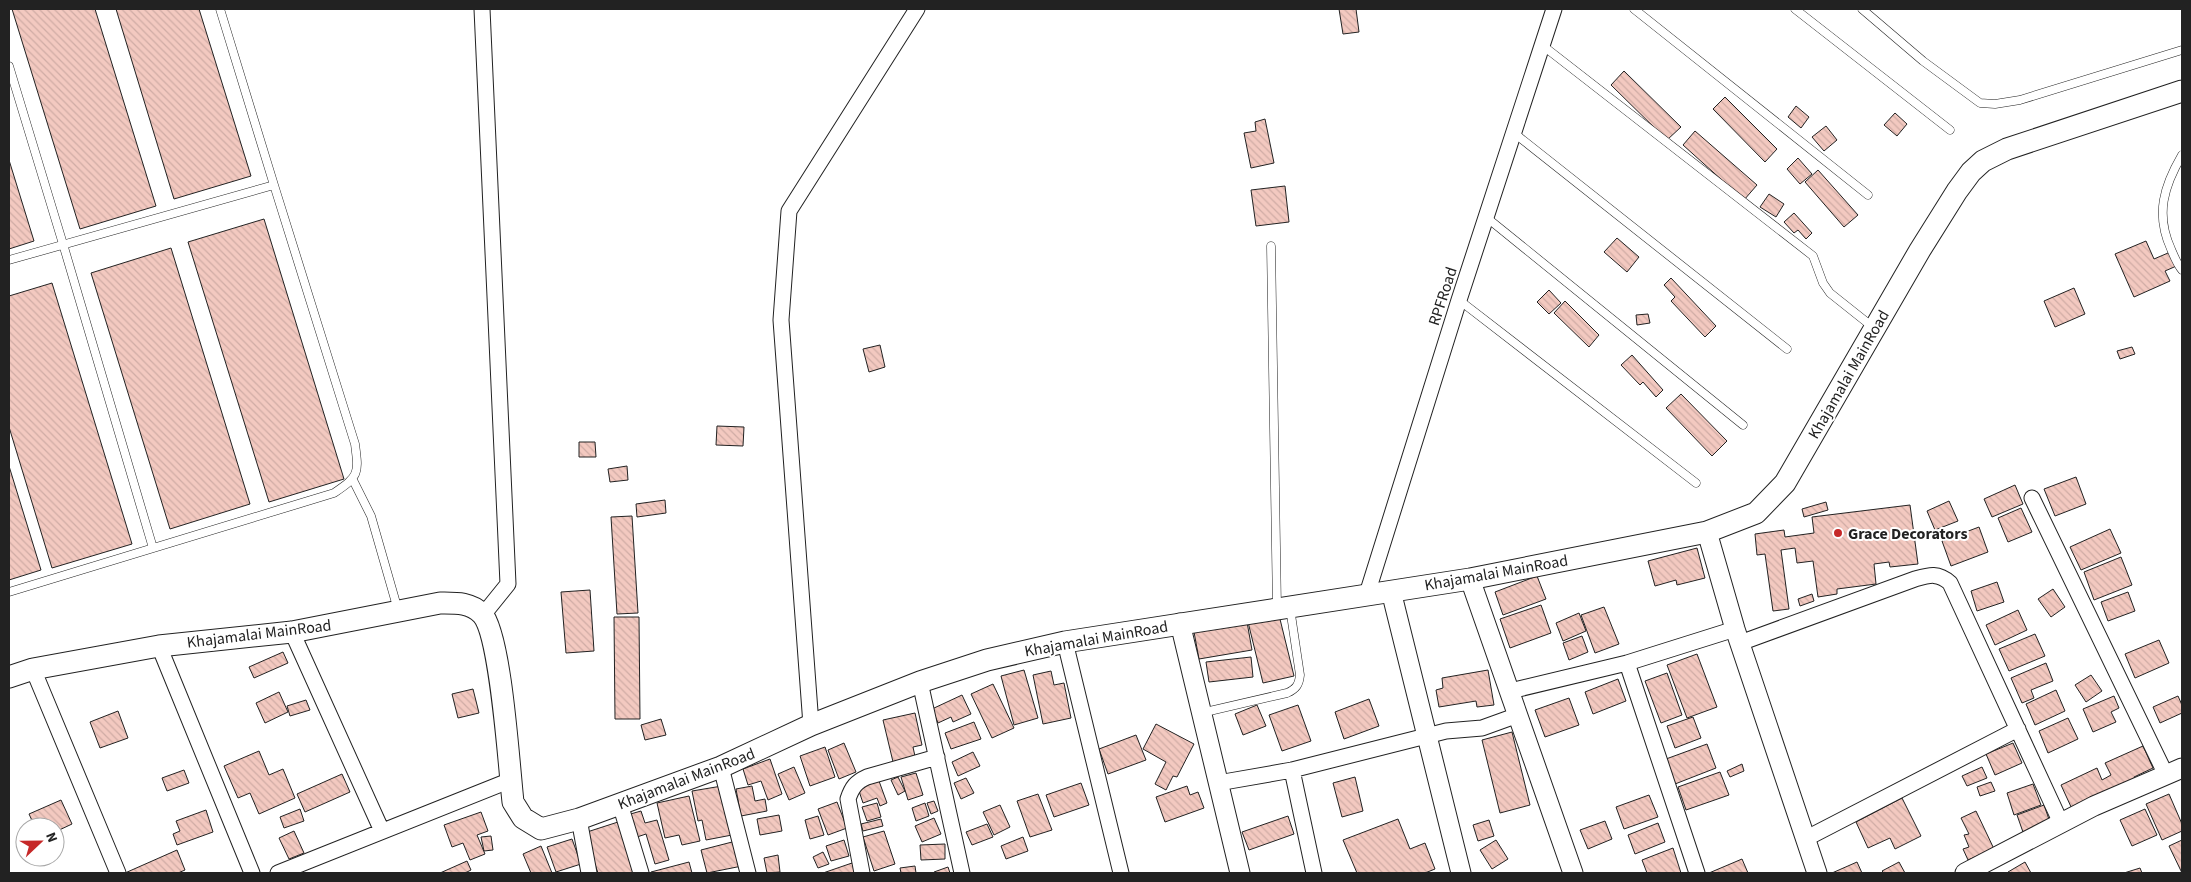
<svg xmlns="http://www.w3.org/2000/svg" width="2191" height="882" font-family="'Source Sans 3',sans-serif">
<defs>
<pattern id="building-back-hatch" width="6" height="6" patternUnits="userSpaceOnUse" patternTransform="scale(1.25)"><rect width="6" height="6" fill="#f3c9c0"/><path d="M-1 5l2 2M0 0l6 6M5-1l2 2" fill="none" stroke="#d0aca5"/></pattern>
</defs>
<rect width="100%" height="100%" fill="#fff"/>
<path fill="url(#building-back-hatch)" stroke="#222" d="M12 9H95L156 206 80 229Z
M116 9H199L251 176 174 199Z
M1339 9H1356L1359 32 1343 34Z
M1624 71 1681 127 1667 140 1611 85Z
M1725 97 1777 149 1765 162 1713 109Z
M1796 106 1809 117 1801 128 1788 117Z
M1895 113 1907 124 1897 136 1884 125Z
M1265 119 1274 163 1251 168 1244 133 1256 131 1255 122Z
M1826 126 1837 140 1824 151 1812 137Z
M1695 131 1757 185 1744 200 1683 145Z
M1798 158 1812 174 1800 184 1787 169Z
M9 160 34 241 9 249Z
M1818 170 1858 215 1844 227 1805 182Z
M1285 186 1289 222 1256 226 1251 190Z
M1769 194 1784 204 1776 217 1760 207Z
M1794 213 1812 233 1806 239 1798 230 1794 233 1784 222Z
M264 219 344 479 269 502 188 242Z
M1617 238 1639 257 1627 272 1604 252Z
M2146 241 2154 259 2175 250 2181 264 2165 271 2170 281 2134 297 2115 254Z
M171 248 250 504 170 529 91 273Z
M1671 278 1716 326 1705 337 1671 301 1675 297 1664 285Z
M52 283 132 544 52 568 9 427V296Z
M2074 288 2085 314 2055 327 2044 301Z
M1549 290 1561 303 1549 314 1537 302Z
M1565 301 1599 335 1589 347 1554 313Z
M1648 314 1650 323 1637 325 1636 315Z
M880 345 885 367 869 372 863 349Z
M2132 347 2135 354 2120 359 2117 351Z
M1632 355 1663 390 1656 397 1643 382 1640 385 1621 365Z
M1681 394 1727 441 1712 456 1666 408Z
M717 426 744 427 743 446 716 445Z
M579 442H595L596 457H579Z
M9 466 41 570 9 580Z
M627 466 628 480 610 482 608 469Z
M2076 477 2086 504 2055 516 2044 489Z
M2015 485 2023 504 1992 517 1984 499Z
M665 500 666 513 637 517 636 504Z
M1949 501 1958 521 1935 530 1927 511Z
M1826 502 1828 510 1804 517 1802 509Z
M1910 505 1918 564 1890 567 1889 562 1874 564 1876 584 1837 589V594L1818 597 1813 561 1797 563 1795 548 1781 550 1789 609 1773 611 1765 554 1757 555 1755 534 1784 530 1785 537 1814 533 1812 517Z
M2021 508 2032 532 2008 542 1998 518Z
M632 516 638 613 617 614 611 517Z
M1979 527 1988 552 1951 566 1942 541Z
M2110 529 2121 553 2081 570 2070 547Z
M1697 548 1705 578 1677 585 1676 580 1655 586 1648 561Z
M2121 557 2132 585 2094 600 2084 572Z
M1537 576 1546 599 1503 615 1495 592Z
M1997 582 2004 602 1977 611 1971 591Z
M2053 589 2065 607 2051 617 2038 599Z
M590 590 594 651 566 653 561 592Z
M2128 592 2135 611 2108 621 2101 602Z
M1812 594 1814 601 1800 606 1798 599Z
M1541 605 1551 633 1510 648 1500 619Z
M1604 607 1619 644 1595 653 1581 615Z
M2018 610 2027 630 1995 645 1986 625Z
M1278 611 1294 676 1263 683 1247 618Z
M1579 613 1586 631 1563 641 1556 623Z
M614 617H639L640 719H615Z
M1247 622 1252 650 1199 659 1194 632Z
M2035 634 2045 656 2009 671 1999 649Z
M1582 636 1588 652 1569 660 1563 643Z
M2159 640 2169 663 2135 678 2125 654Z
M283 652 288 663 254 678 249 667Z
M1697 654 1717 707 1687 718 1667 665Z
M1251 657 1253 677 1209 682 1206 662Z
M2046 663 2053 681 2031 690 2034 698 2022 703 2011 678Z
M1024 670 1038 718 1014 725 1001 676Z
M1488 670 1494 705 1477 707 1476 701 1439 707 1436 690 1443 688 1442 678Z
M1051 671 1054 685 1064 683 1071 718 1043 724 1033 675Z
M1667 673 1682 715 1661 723 1645 681Z
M2091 675 2102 691 2086 702 2075 685Z
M1618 679 1626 701 1593 714 1585 692Z
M993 684 1014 728 992 738 971 694Z
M473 689 479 713 458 718 452 694Z
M2056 690 2065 711 2035 725 2026 704Z
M279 692 288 712 265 723 256 703Z
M962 695 971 714 953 722 951 717 938 723 932 709Z
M2114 696 2119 708 2111 712 2116 722 2093 732 2083 709Z
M2178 696 2182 705V713L2160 723 2153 707Z
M1569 698 1579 725 1545 737 1535 710Z
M1369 699 1379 726 1344 739 1335 712Z
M306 700 310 710 290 716 287 706Z
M1257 705 1266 726 1243 735 1235 714Z
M1298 705 1311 741 1282 751 1269 715Z
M118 711 128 738 100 748 90 722Z
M915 713 922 745 913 747 916 761 894 766 883 720Z
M1693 717 1701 738 1675 748 1667 726Z
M2068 718 2078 739 2048 753 2039 731Z
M661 719 666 735 645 740 641 725Z
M974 722 981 739 951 749 945 733Z
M1156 724 1194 744 1177 777 1173 776 1166 790 1155 784 1166 762 1143 749Z
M1512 732 1530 805 1500 813 1482 740Z
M1136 735 1146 760 1108 774 1099 749Z
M844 743 856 772 839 779 828 750Z
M2013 743 2022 763 1995 775 1986 754Z
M1707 744 1716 768 1675 784 1666 759Z
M2143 746 2153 768 2134 777 2136 780 2072 809 2061 785 2097 768 2102 780 2111 775 2105 763Z
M825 747 835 777 810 786 800 756Z
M259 751 269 775 283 769 295 798 259 814 250 793 238 798 224 766Z
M973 752 980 766 958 776 952 762Z
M770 759 782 794 768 800 761 781 748 785 743 769Z
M1742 764 1744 771 1730 777 1727 771Z
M794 767 805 793 789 800 778 774Z
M1982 767 1987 778 1967 786 1962 776Z
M184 770 189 783 167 791 162 778Z
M1720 772 1729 795 1686 810 1678 787Z
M916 773 923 795 908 800 901 777Z
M342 774 350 792 305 812 297 794Z
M898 777 905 791 898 795 891 780Z
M1355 777 1363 811 1342 817 1333 783Z
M966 778 974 793 961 799 954 783Z
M879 781 887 803 880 806 877 798 863 803 858 788Z
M1991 782 1995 791 1980 796 1977 787Z
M1081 783 1089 805 1054 817 1046 795Z
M2033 784 2041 805 2014 815 2007 793Z
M722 786 732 835 706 840 702 820 698 821 692 791Z
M752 786 755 801 765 799 767 811 741 816 736 789Z
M1187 786 1190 795 1198 792 1204 808 1165 822 1156 797Z
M1038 794 1052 830 1030 837 1017 801Z
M2169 794 2182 824V831L2162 840 2146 804Z
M1649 795 1658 817 1624 829 1616 807Z
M689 796 700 841 682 845 679 835 665 838 657 803Z
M1902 798 1921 836 1895 849 1890 838 1868 848 1856 822Z
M61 800 72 824 55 832V827H35L29 814Z
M934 801 938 811 931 814 927 803Z
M837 802 847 828 828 835 818 809Z
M877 803 881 817 867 821 862 807Z
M925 803 929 816 916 821 912 808Z
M1000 805 1010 827 994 835 983 812Z
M2044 805 2051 825 2024 835 2017 815Z
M300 809 304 821 284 828 280 817Z
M2145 809 2157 835 2132 846 2120 820Z
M206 810 213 832 177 845 173 834 180 831 176 821Z
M641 811 645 823 657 820 669 860 655 864 646 834 634 838 627 815Z
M1976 811 1994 849 1968 860 1963 849 1969 847 1964 835 1969 834 1961 818Z
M481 812 488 831 477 835 485 854 470 860 463 843 452 847 444 825Z
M779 815 782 831 760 835 757 819Z
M818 816 824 835 810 839 805 820Z
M1288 816 1294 834 1249 850 1242 832Z
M934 818 941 834 922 842 915 826Z
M881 819 883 826 863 831 861 824Z
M1398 819 1410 849 1425 843 1435 869 1425 873H1357L1343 840Z
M1489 820 1494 836 1478 841 1473 825Z
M1605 821 1612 839 1588 849 1580 830Z
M618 822 635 873H598L584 833Z
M1658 823 1665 842 1635 854 1628 835Z
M987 824 993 837 972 845 966 832Z
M294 831 304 853 289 859 279 838Z
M884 831 895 864 874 871 863 837Z
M491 836 493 850 484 851 481 837Z
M1023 837 1028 851 1006 859 1001 846Z
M572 839 581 864 556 872 547 847Z
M844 840 849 856 831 861 826 846Z
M1496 840 1508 859 1492 869 1480 850Z
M2182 840V873L2169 846Z
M736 841 742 866 707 873 701 850Z
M945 844V859L921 860 920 845Z
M541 846 552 873H531L523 854Z
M1673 848 1681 873H1647L1642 860Z
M177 850 185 870 178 873H125Z
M823 852 829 864 818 868 813 857Z
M778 855 780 872 767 873 764 858Z
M1742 859 1748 873H1709Z
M467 861 471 870 465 873H440Z
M689 862 692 873H652L651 872Z
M1857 862 1862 873H1832Z
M1899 862 1905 873H1884L1882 871Z
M2025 862 2031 873H2009L2008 872Z
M852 863 856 873H823Z
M915 866 916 873H901L900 868Z
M948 867 950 873H934V872Z
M2140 868 2142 873H2124Z"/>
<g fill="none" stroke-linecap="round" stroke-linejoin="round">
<defs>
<path id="service" d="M1634 9 1868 195
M1795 9 1950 130
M1862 9 1923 61 1980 103 1995 104 2020 100 2182 50
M1542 45 1813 256 1823 283 1830 293 1874 328
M9 66 63 244 153 548
M1514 133 1787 349
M2182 155C2164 186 2155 214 2171 249 2174 256 2177 264 2182 270
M1486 217 1743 425
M1271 246 1277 608
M9 260 274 185 220 9
M1459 300 1696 483
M353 480 371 516 398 610
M9 592 334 493C359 476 359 474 355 444L274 185
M1201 713 1287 693C1296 689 1299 685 1300 675L1290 608"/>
<path id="minor" d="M482 9 508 584 483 615
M2032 498 2166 775
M1367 594 1459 300 1554 9
M292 632 382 831
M1065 642 1121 873
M1740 643 1915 579C1929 575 1938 572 1950 583L2061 823
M159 646 252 873
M1627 663 1697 873
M33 669 118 873
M920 682 962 873
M1510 691 1627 663 1735 629
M811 725 781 320 789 211 917 9
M721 767 748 873
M1292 770 1314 873
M1218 783 1292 770 1446 731 1482 728 1518 715
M620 804 641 873
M579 819 589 873
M1805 839 2018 729
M278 873 511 780
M862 873 848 799C852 787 856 782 867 777L937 757"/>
<path id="tertiary" d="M1707 532 1735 629 1817 873
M1470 579 1573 873
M1391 591 1461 873
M1180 623 1240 873
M1965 873 2094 806 2182 768"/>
<path id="secondary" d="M9 677 33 669 159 646 292 632 440 603C455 603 470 602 482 614 501 635 509 767 513 802L523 818 541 829 579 819 721 767 811 725 920 682 987 660 1065 642 1470 579 1707 532 1756 513 1785 483 1920 250 1957 191 1971 172 1983 161 2007 149 2182 91"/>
</defs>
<use href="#service" stroke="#222" stroke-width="9"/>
<use href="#minor" stroke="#222" stroke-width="17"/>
<use href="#tertiary" stroke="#222" stroke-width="21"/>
<use href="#secondary" stroke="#222" stroke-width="23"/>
<use href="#service" stroke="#fff" stroke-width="8"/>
<use href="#minor" stroke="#fff" stroke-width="15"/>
<use href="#tertiary" stroke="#fff" stroke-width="19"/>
<use href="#secondary" stroke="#fff" stroke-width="21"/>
</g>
<circle fill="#c62828" stroke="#fff" stroke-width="2" cx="1838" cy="533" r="5"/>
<g text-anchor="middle" stroke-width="4" stroke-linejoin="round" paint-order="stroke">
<g font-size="16" fill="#222" stroke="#fff">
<text transform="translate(1442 296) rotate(-72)" y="6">RPFRoad</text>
<text transform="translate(1848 374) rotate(-60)" y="6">Khajamalai MainRoad</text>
<text transform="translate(1496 572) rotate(-10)" y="6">Khajamalai MainRoad</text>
<text transform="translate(259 633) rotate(-7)" y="6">Khajamalai MainRoad</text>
<text transform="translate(1096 638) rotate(-10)" y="6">Khajamalai MainRoad</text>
<text transform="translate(686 778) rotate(-21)" y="6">Khajamalai MainRoad</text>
</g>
<g font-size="16" font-weight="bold" fill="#222" stroke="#fff" text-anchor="start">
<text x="1848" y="539">Grace Decorators</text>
</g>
</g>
<rect width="2191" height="882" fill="none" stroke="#222222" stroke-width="20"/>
<g transform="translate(40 842) rotate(68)"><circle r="24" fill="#ffffff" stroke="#a7a7a7"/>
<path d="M0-4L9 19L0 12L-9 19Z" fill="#c62828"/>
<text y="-8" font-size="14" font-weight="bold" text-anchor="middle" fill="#222222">N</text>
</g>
</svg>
